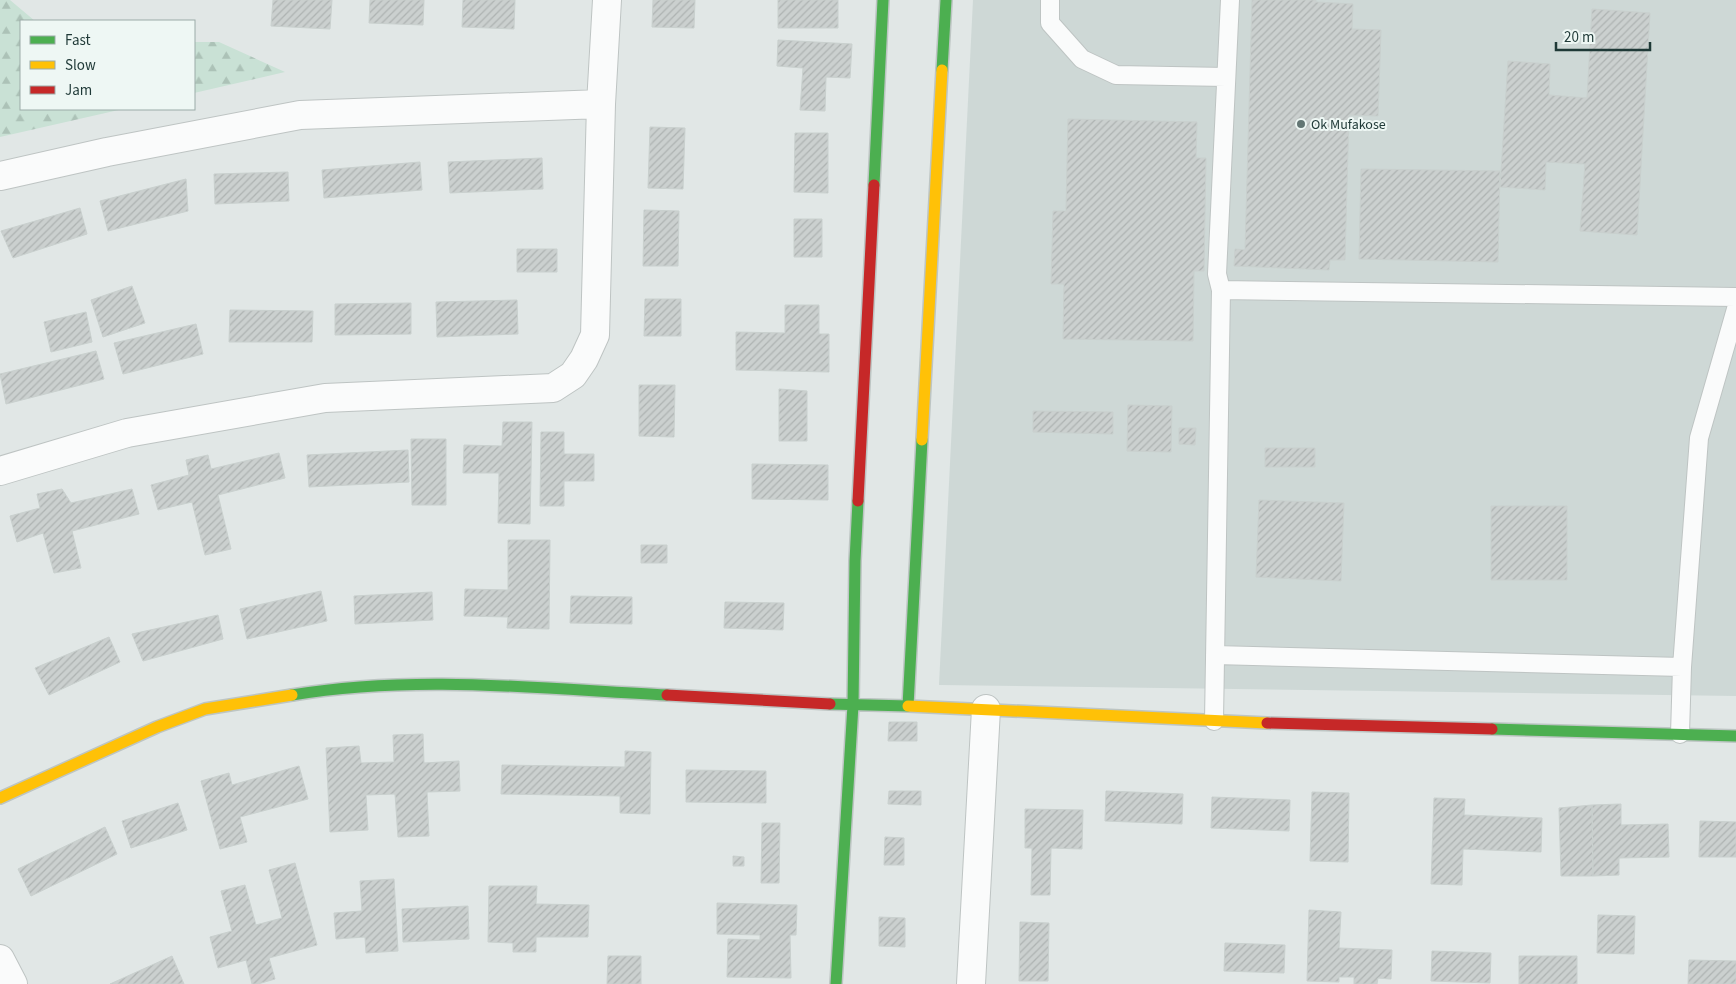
<svg xmlns="http://www.w3.org/2000/svg" width="1736" height="984" font-family="'Source Sans 3',sans-serif">
<defs>
<pattern id="forest-firs" width="22" height="20" patternUnits="userSpaceOnUse" patternTransform="scale(1.25)"><rect width="22" height="20" fill="#c9e1d5"/><path d="M5 1l3.5 6h-7zM16 11l3.5 6h-7z" fill="#acc2b7"/></pattern>
<pattern id="building-hatch" width="6" height="6" patternUnits="userSpaceOnUse" patternTransform="scale(1.25)"><rect width="6" height="6" fill="#cbd0cf"/><path d="M-1 1l2-2M0 6l6-6M5 7l2-2" fill="none" stroke="#aeb3b2"/></pattern>
</defs>
<rect width="100%" height="100%" fill="#e1e7e6"/>
<path fill="#ced8d6" d="M973 0H1736V696L939 685Z"/>
<path fill="url(#forest-firs)" d="M0 0H10L35 21H21V109H123L0 137Z
M194 42H219L285 72 194 93Z"/>
<path fill="url(#building-hatch)" stroke="#c9d0ce" d="M273 0H332L330 29 271 26Z
M370 0H424L423 25 369 23Z
M463 0H515L514 29 462 27Z
M653 0H695L694 28 652 27Z
M778 0H838V28H778Z
M1252 0H1316V2L1353 4 1352 29 1381 30 1378 116 1349 115 1345 260H1330L1329 270 1234 266 1235 249 1245 250Z
M1592 9 1650 13 1637 235 1580 231 1585 164 1546 162 1545 190 1500 187 1508 61 1550 64 1549 95 1587 98Z
M778 40 852 44 850 78 826 77 825 111 800 110 803 68 777 66Z
M1068 119 1197 122 1196 158H1206L1204 271H1194L1193 341 1063 339 1064 284H1051L1053 211H1066Z
M650 127 685 128 683 189 648 188Z
M795 133H828V193L794 192Z
M542 158 543 189 450 193 448 162Z
M420 162 422 190 324 198 322 170Z
M1361 169 1500 171 1498 262 1359 259Z
M288 172 289 201 215 204 214 174Z
M186 179 188 211 108 231 100 201Z
M80 208 87 234 13 258 1 231Z
M644 210 679 211 678 266H643Z
M794 219H822V257H794Z
M517 249H557V272H517Z
M132 286 145 323 103 337 91 300Z
M645 299H681V336H644Z
M517 300 518 334 437 337 436 302Z
M411 303V334L335 335V304Z
M785 305H819V334H829V372L736 370V332L785 333Z
M230 310 313 311 312 342H229Z
M86 312 92 342 51 352 44 322Z
M196 324 203 354 123 374 114 343Z
M96 351 104 379 6 404 0 374Z
M639 385H675L674 437 639 436Z
M779 389 807 391V441H779Z
M1128 405 1172 406 1171 452 1127 451Z
M1033 411 1113 412V434L1033 432Z
M503 422H532L530 524 498 523 499 473H463L464 445 502 446Z
M1179 428H1196L1195 445 1179 444Z
M541 432H564V454H594V481H564V506H540Z
M411 439H446V505H412Z
M1265 448H1315V467H1265Z
M408 450 409 482 309 487 307 455Z
M279 453 285 478 218 495 231 549 205 555 192 502 158 510 151 485 189 475 186 460 208 455 211 469Z
M752 464 828 465V500L752 499Z
M62 489 71 503 132 489 139 514 72 531 81 568 54 573 43 533 17 542 10 516 40 508 37 494Z
M1259 500 1344 503 1341 581 1256 577Z
M1491 506H1567V580H1491Z
M508 540H550L549 629 507 628 508 617 464 616 465 589 508 590Z
M641 545H667V563H641Z
M321 591 327 621 247 639 240 609Z
M432 592 433 620 355 624 354 596Z
M571 596 632 597V624L570 623Z
M725 602 784 603 783 630 724 628Z
M218 615 223 639 143 661 132 634Z
M109 637 120 662 49 695 35 668Z
M889 722H917V741H888Z
M423 734 424 763 459 761 460 791 427 792 429 836 398 837 395 794 366 795 368 830 330 832 326 748 359 746 361 763 394 762 393 735Z
M625 751 651 752 650 814 620 813V796L501 794 502 765 625 767Z
M299 766 308 799 240 817 247 842 220 849 201 781 229 773 232 785Z
M686 770 766 771V803L686 802Z
M889 791H921V805L888 804Z
M1106 791 1183 794 1182 824 1105 821Z
M1312 792 1349 793 1348 862 1310 861Z
M1212 797 1290 800 1289 831 1211 828Z
M1434 798 1465 799 1464 815 1542 818 1541 852 1463 849 1462 885 1431 884Z
M178 803 187 830 131 848 122 821Z
M1621 804V825L1668 824 1669 857 1619 858V875L1593 876 1592 805Z
M1592 805 1593 876H1561L1559 808Z
M1025 809 1083 810 1082 849 1051 848 1050 895H1031L1032 848H1025Z
M1700 821 1736 822V857H1699Z
M762 823H780L779 883H761Z
M105 827 117 854 31 896 18 869Z
M885 837 904 838V865H884Z
M733 856 744 857V866H733Z
M295 863 317 945 269 958 275 979 258 984H252L246 960 218 968 210 937 232 931 221 891 245 885 256 925 282 918 269 870Z
M394 879 398 951 366 953 365 937 336 939 334 913 362 911 360 881Z
M489 886H537L536 904 589 905 588 937H536V952H513V943L488 942Z
M717 903 797 905 796 935H790L791 978 727 977 728 939 760 940V935L717 934Z
M468 906 469 939 403 942 402 909Z
M1309 910 1341 912 1339 948 1392 950 1391 979 1378 978 1377 984H1354V977H1339V982L1307 981Z
M1598 915 1635 916 1634 954 1597 953Z
M879 917 905 918V947L879 946Z
M1020 922 1049 923 1048 981H1019Z
M1225 943 1285 945 1284 973 1224 971Z
M1432 951 1491 953 1490 983 1431 981Z
M172 956 184 984H110Z
M608 956H641V984H607Z
M1519 956H1577V984H1519Z
M1689 960 1736 961V984H1688Z"/>
<g fill="none" stroke-linecap="round" stroke-linejoin="round">
<defs>
<path id="lane" d="M1050 0V23L1082 59 1116 75 1226 77
M1221 290 1217 274 1230 0
M1215 655 1682 667
M1214 721 1221 290 1736 297
M1680 734 1682 667 1699 438 1736 309"/>
<path id="street" d="M0 176 107 152 300 115 601 104
M0 471 127 433 325 398 553 388 573 375 584 359 595 335 601 104 607 0
M0 959 13 984
M971 984 986 709"/>
<path id="fast" d="M942 70 946 0
M874 185 883 0
M292 695C416 674 543 689 667 695
M830 704 908 706 922 440
M1492 729 1736 736
M836 984 853 705 855 561 858 501"/>
<path id="slow" d="M922 440 942 70
M908 706 1267 723
M0 798 157 727 205 709 292 695"/>
<path id="jam" d="M858 501 874 185
M667 695 830 704
M1267 723 1492 729"/>
</defs>
<use href="#lane" stroke="#bec4c3" stroke-width="20"/>
<use href="#street" stroke="#bec4c3" stroke-width="30"/>
<use href="#fast" stroke="#bdc5c3" stroke-width="14"/>
<use href="#slow" stroke="#bdc5c3" stroke-width="14"/>
<use href="#jam" stroke="#bdc5c3" stroke-width="14"/>
<use href="#lane" stroke="#fafbfb" stroke-width="18"/>
<use href="#street" stroke="#fafbfb" stroke-width="28"/>
<use href="#fast" stroke="#4caf50" stroke-width="11"/>
<use href="#slow" stroke="#ffc107" stroke-width="11"/>
<use href="#jam" stroke="#c62828" stroke-width="11"/>
</g>
<circle fill="#637674" stroke="#eef7f4" stroke-width="2" cx="1301" cy="124" r="5"/>
<g text-anchor="middle" stroke-width="4" stroke-linejoin="round" paint-order="stroke">
<g font-size="14" fill="#1f3937" stroke="#eef7f4" text-anchor="start">
<text x="1311" y="129">Ok Mufakose</text>
</g>
</g>
<rect x="20" y="20" width="175" height="90" fill="#eef7f4" stroke="#9baba8"/>
<rect x="30" y="36" width="25" height="8" fill="#4caf50" stroke="#9baba8"/>
<text x="65" y="45" font-size="15" fill="#1f3937">Fast</text>
<rect x="30" y="61" width="25" height="8" fill="#ffc107" stroke="#9baba8"/>
<text x="65" y="70" font-size="15" fill="#1f3937">Slow</text>
<rect x="30" y="86" width="25" height="8" fill="#c62828" stroke="#9baba8"/>
<text x="65" y="95" font-size="15" fill="#1f3937">Jam</text>
<path d="M1556 42v8h94v-8" fill="none" stroke="#1f3937" stroke-width="2.5"/>
<text x="1564" y="42" font-size="15" fill="#1f3937" stroke="#eef7f4" stroke-width="4" paint-order="stroke">20 m</text>
</svg>
